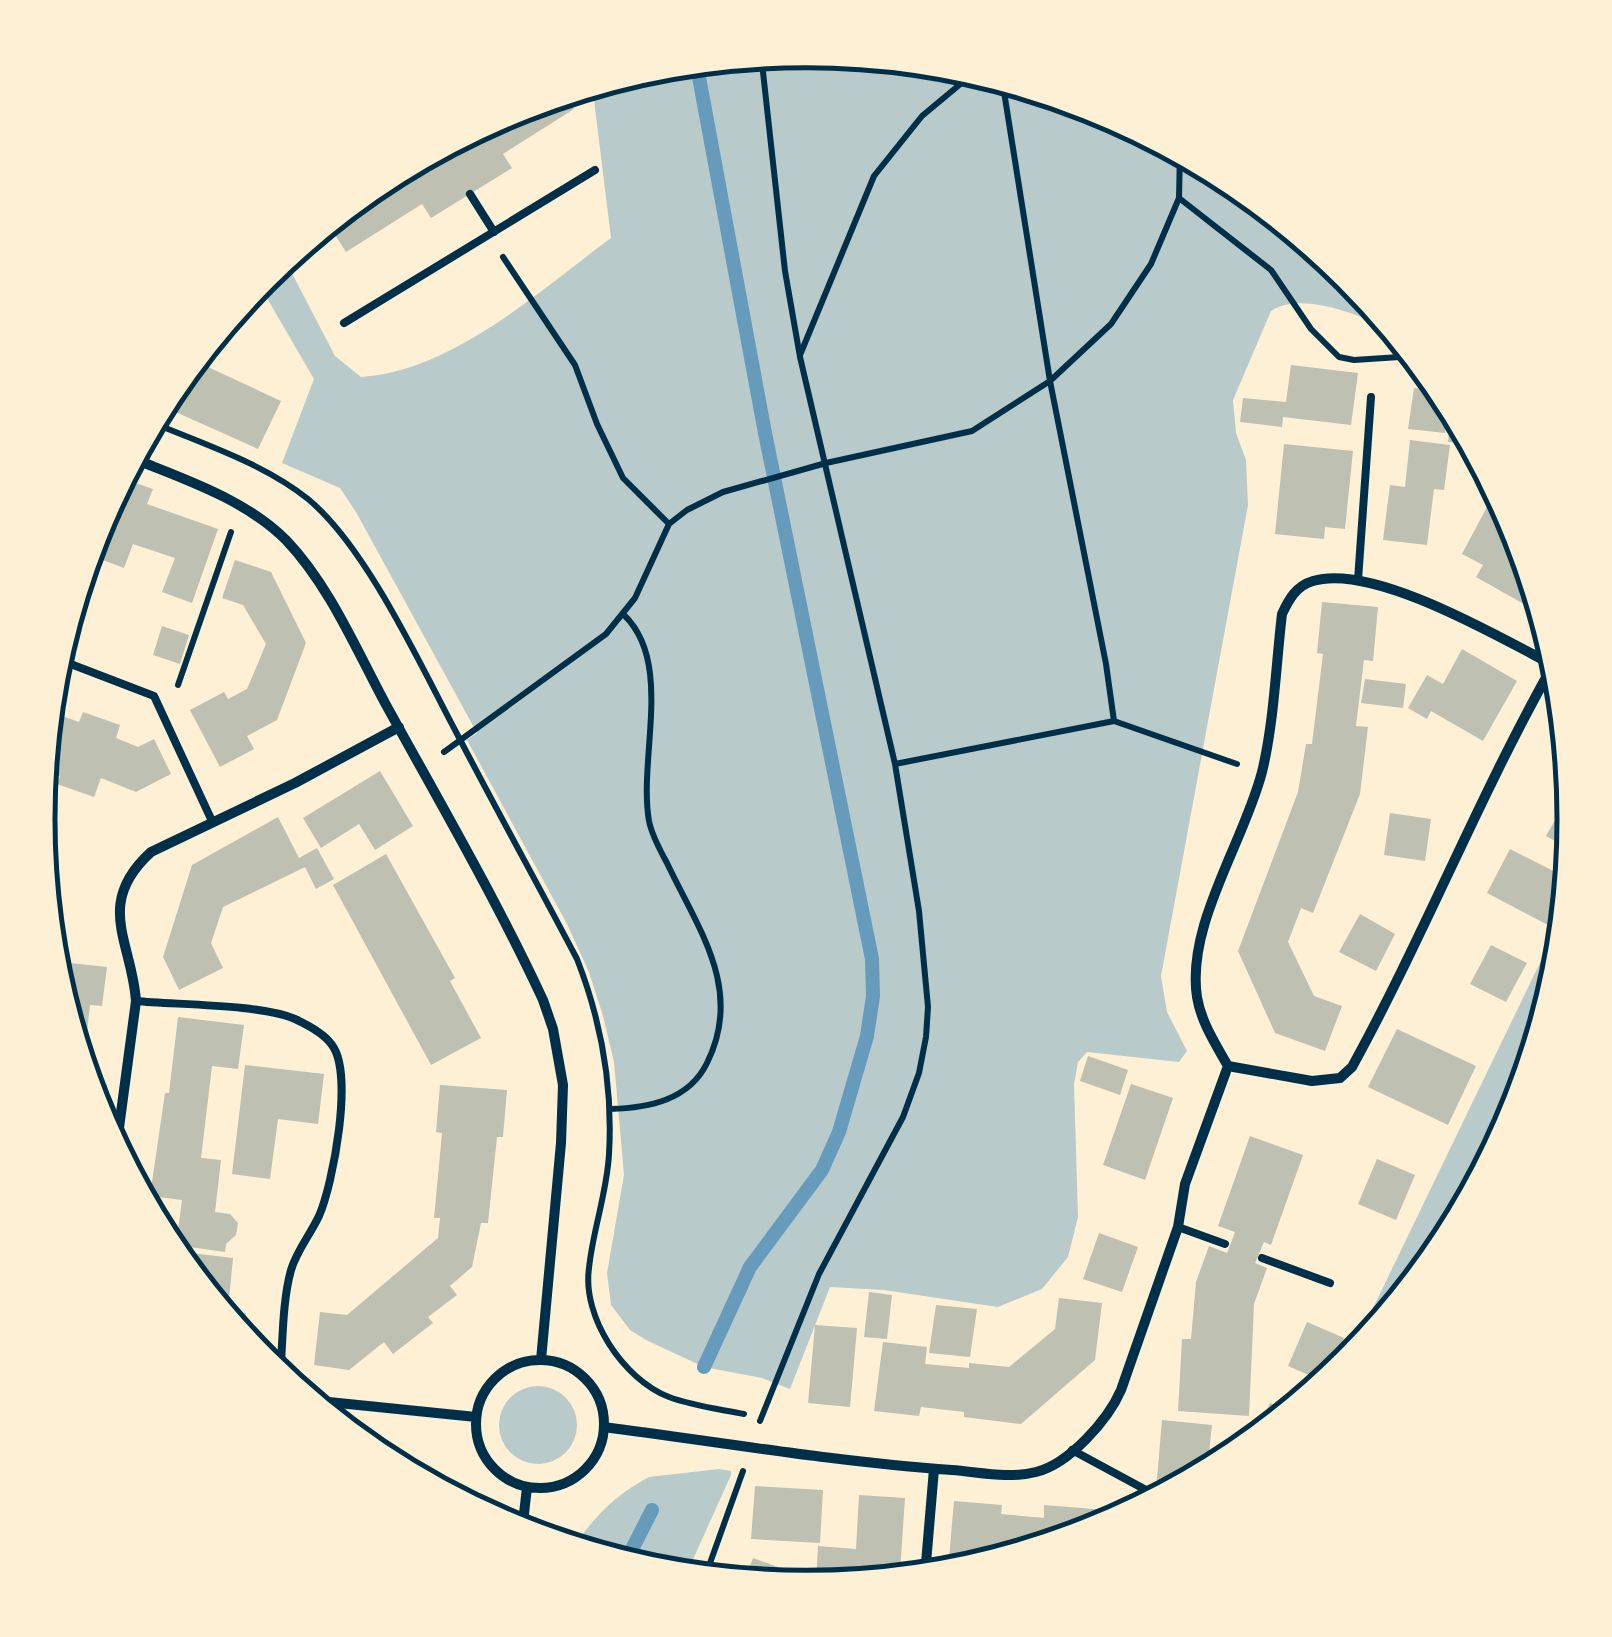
<svg xmlns="http://www.w3.org/2000/svg" width="1612" height="1637" font-family="Roboto,sans-serif">
<rect width="100%" height="100%" fill="#fdf0d5"/>
<path fill="#b9caca" d="M807 50 956 65 1101 109 1233 180 1350 276 1395 331C1363 317 1303 290 1271 311L1233 400 1236 433 1246 460 1248 505 1161 976 1167 1012 1187 1051 1179 1062 1087 1052 1078 1062 1074 1084 1078 1217 1068 1257 1042 1289 998 1307 884 1290 830 1287 790 1389 762 1378 704 1367 646 1340 630 1330 611 1305 607 1273 624 1175 614 1062 603 1016 589 972 567 924 467 740 477 733 356 512 340 488 282 463 314 379 257 281 284 258 335 356 361 377C453 371 539 291 611 238L592 84 657 65Z
M1566 909 1560 969 1516 1113 1445 1246 1345 1366Z
M499 1425a39 39 0 1 1 78 0a39 39 0 1 1-78 0Z
M719 1469 731 1471V1475L686 1575 656 1572 574 1547C593 1517 617 1494 649 1477Z"/>
<g fill="none" stroke-linecap="round" stroke-linejoin="round">
<path stroke="#669bbc" stroke-width="14" d="M696 61 765 433 872 959 873 996 867 1036 839 1132 822 1170 750 1267 704 1367
M625 1563 652 1510"/>
</g>
<path fill="#bec0b2" d="M564 93 574 109 503 154 512 168 431 218 422 204 346 252 327 222 380 179 512 108Z
M193 360 281 401 258 449 160 405Z
M1291 365 1358 373 1351 425 1283 417 1282 427 1240 422 1243 398 1286 402Z
M1414 388 1445 392 1449 400 1445 433 1408 429Z
M1452 404 1457 414 1473 444 1448 442Z
M1410 440 1450 445 1444 490 1434 489 1427 545 1383 540 1390 485 1405 487Z
M1284 444 1353 451 1345 529 1325 527 1324 539 1275 534Z
M121 478 153 489 147 504 218 529 192 603 162 592 175 558 133 544 124 568 87 554 96 524Z
M1488 505 1512 517 1516 525 1543 615 1476 577 1483 565 1462 554Z
M235 560 271 572 306 643 277 720 247 736 254 749 220 767 190 710 224 692 228 699 247 689 266 644 243 605 222 598Z
M1322 602 1378 607 1373 661 1364 660 1356 726 1368 727 1360 794 1313 913 1301 908 1288 942 1314 996 1342 1006 1325 1051 1275 1033 1238 951 1298 792 1306 744H1312L1323 654 1317 653Z
M162 626 189 635 180 664 153 655Z
M1462 649 1517 681 1483 741 1431 711 1427 719 1408 708 1427 675 1443 684Z
M1365 679 1406 684 1403 708 1361 703Z
M48 711 79 722 83 712 120 725 116 738 138 747 154 739 171 774 136 792 101 778 94 797 57 784 60 776 42 770Z
M380 771 413 826 375 850 359 824 321 848 303 818Z
M1572 790 1574 819 1571 850 1546 836Z
M1390 813 1431 819 1425 861 1384 855Z
M278 817 299 858 317 848 334 879 316 889 305 867 223 907 211 943 223 968 179 990 163 957 192 865Z
M1510 849 1569 879 1568 887 1548 925 1487 893Z
M386 854 455 978 450 981 481 1038 431 1065 333 885Z
M1360 914 1395 934 1376 971 1339 952Z
M1491 945 1527 963 1506 1002 1470 984Z
M51 961 107 967 102 1006 90 1005 83 1068Z
M178 1017 244 1025 238 1069 212 1066 201 1158 221 1160 215 1212 230 1214 238 1223 236 1235 226 1244 225 1252 176 1245 182 1200 150 1196 165 1093H169Z
M1397 1029 1476 1066 1448 1125 1368 1087Z
M1088 1056 1128 1070 1120 1095 1080 1081Z
M245 1065 324 1074 318 1124 278 1119 270 1179 232 1174Z
M1131 1084 1173 1098 1145 1180 1103 1165Z
M440 1085 507 1090 503 1137H497L488 1223H481L472 1267 450 1286 457 1295 428 1317 433 1323 393 1354 384 1342 349 1370 314 1365 320 1312 347 1315 438 1238 440 1218H434L442 1133 436 1132Z
M1250 1136 1303 1155 1271 1245 1264 1242 1255 1263 1267 1268 1254 1304 1249 1416 1178 1411 1182 1339H1191L1196 1282 1209 1246 1227 1253 1235 1232 1218 1226Z
M1377 1159 1415 1175 1396 1220 1358 1204Z
M1099 1233 1138 1247 1122 1292 1083 1279Z
M191 1253 233 1258 229 1299 220 1298 218 1308 188 1271Z
M869 1292 892 1295 887 1339 864 1337Z
M1059 1298 1102 1303 1095 1360 1021 1424 964 1417V1412L921 1407 919 1416 874 1411 883 1342 927 1347 925 1364 969 1368V1363L1009 1367 1055 1329Z
M936 1305 977 1309 970 1357 929 1353Z
M220 1310 246 1313 244 1339 236 1330Z
M1307 1322 1344 1338 1325 1382 1288 1366Z
M815 1325 857 1328 850 1407 808 1403Z
M1270 1403 1289 1411 1254 1440Z
M1162 1420 1212 1425 1207 1471 1169 1492 1156 1490Z
M350 1434 375 1436 400 1469 379 1457Z
M755 1486 823 1490 820 1543 751 1539Z
M859 1495 905 1498 900 1572 856 1569 855 1582 816 1586 818 1546 856 1549Z
M954 1501 1002 1505 1001 1514 1044 1518V1505L1131 1512 1100 1529 961 1571 948 1570Z
M753 1558 808 1578 805 1587 744 1581Z"/>
<g fill="none" stroke-linecap="round" stroke-linejoin="round">
<path stroke="#003049" stroke-width="6" d="M1002 79 1050 381 1106 664 1114 721
M1179 198 1271 270 1311 329 1339 357 1354 360 1415 356
M503 257 575 365 597 424 623 478 669 524
M800 355 874 176 922 116 976 71
M151 422C203 444 263 463 308 499 366 547 419 662 455 730 495 807 537 883 577 959 602 1023 613 1086 609 1154 607 1193 593 1229 589 1268 582 1317 623 1379 669 1397 693 1406 719 1409 744 1414
M178 685 231 532
M444 752 606 634 635 598 669 524 687 510 723 492 826 463 972 431 1050 381 1111 324 1151 264 1179 198 1180 151
M895 764 1114 721 1237 764
M610 1109C649 1108 689 1100 707 1063 744 989 698 929 667 863 660 850 652 836 649 821 638 758 674 663 624 615
M760 1421 819 1274 903 1117 919 1073 926 1037 928 1007 919 911 895 764 800 357 785 271 761 54
M705 1577 743 1471"/>
<path stroke="#003049" stroke-width="8" d="M470 194 494 232
M223 323 228 327
M344 323 595 170
M1358 580 1371 397
M55 658 154 696 212 821
M136 1001C177 1005 260 1004 295 1019 308 1025 324 1033 332 1045 354 1074 333 1184 319 1216 310 1235 297 1250 291 1270 282 1303 283 1342 280 1376
M1178 1227 1225 1244
M1262 1258 1330 1283
M1072 1450 1159 1497"/>
<path stroke="#003049" stroke-width="10" d="M132 458C184 479 245 499 286 540 329 585 356 649 385 703 439 801 496 899 543 1000L553 1029 563 1085 561 1143 541 1360
M116 1150 136 1001C132 942 94 904 151 852L295 783 399 727
M476 1424a64 64 0 1 1 128 0a64 64 0 1 1-128 0Z
M309 1400 476 1417
M604 1427C719 1442 837 1462 952 1470 979 1472 1010 1479 1036 1472 1069 1464 1108 1420 1121 1390L1178 1227 1185 1184 1228 1066C1216 1045 1201 1022 1197 997 1186 925 1244 842 1262 772 1274 723 1276 664 1282 614 1289 599 1296 586 1313 581 1373 563 1499 637 1553 665 1479 796 1424 936 1352 1067L1340 1078 1312 1081 1228 1066
M522 1532 527 1487
M925 1575 934 1469"/>
</g>
<path d="M0 0H1612V1637H0ZM55 819a751 751 0 1 1 1502 0a751 751 0 1 1-1502 0Z" fill="#fdf0d5" fill-rule="evenodd"/>
<path fill="none" stroke="#003049" stroke-width="5" d="M55 819a751 751 0 1 1 1502 0a751 751 0 1 1-1502 0Z"/>
</svg>
